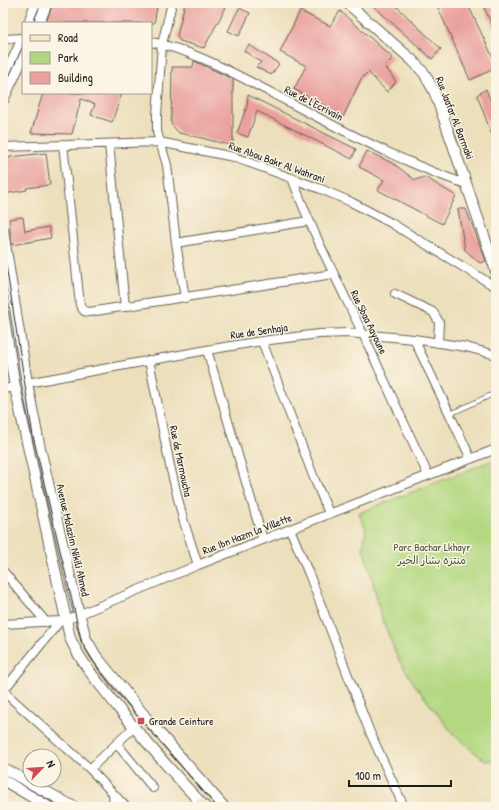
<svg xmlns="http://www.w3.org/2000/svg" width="499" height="810" font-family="'Patrick Hand','Playpen Sans Arabic',sans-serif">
<rect width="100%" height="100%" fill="#fcf5e5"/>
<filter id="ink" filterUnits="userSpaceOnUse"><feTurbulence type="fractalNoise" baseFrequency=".025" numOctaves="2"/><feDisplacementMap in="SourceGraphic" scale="8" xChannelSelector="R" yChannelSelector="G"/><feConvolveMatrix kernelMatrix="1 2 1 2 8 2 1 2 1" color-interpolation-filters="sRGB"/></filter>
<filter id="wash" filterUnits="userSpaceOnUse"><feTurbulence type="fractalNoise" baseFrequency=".012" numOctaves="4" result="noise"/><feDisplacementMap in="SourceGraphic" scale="16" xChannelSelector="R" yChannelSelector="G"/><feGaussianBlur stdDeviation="0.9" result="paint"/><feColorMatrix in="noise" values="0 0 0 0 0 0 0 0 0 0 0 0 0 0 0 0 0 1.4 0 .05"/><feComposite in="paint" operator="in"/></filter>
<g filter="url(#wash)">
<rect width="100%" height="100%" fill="#ecdfbc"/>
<path fill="#b3d881" stroke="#687a4e" d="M496 459V760L485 761 454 735 417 688 398 659 381 616 370 570 363 549 366 529 359 513Z"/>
<g id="blocks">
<path fill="#e9a09e" d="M53 3H158L154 23H46Z
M185 3H223L227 5 204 48 180 41 177 36Z
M370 3H393L441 49 432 59Z
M436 3H467L496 64V68L470 80Z
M482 3H491L496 13V34Z
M239 8 250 13 239 36 228 31Z
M300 11 330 26 340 11 393 58 385 66 396 82 387 92 368 72 361 79 343 117 294 89 306 66 280 52Z
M249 45 279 64 271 75 256 67 261 62 244 51Z
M194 61 233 79V146L202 138 179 133 171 124 172 67H193Z
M486 89 496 115V133L492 135 477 95Z
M43 93H122L112 122 91 115 95 104 81 99 72 134 31 133Z
M248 95 356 149 352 159 257 111 248 137 237 133 247 106Z
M367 151 394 164 415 180 425 177 456 196 442 224 378 190 384 180 359 167Z
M46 153 50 185 26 188 27 190 3 194V159L10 158V157Z
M458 209H466L486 261 480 263 465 250Z
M23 217 25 231 49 227 51 238 12 245 9 219Z"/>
</g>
</g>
<g filter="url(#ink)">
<use href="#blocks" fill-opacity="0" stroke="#656054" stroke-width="1"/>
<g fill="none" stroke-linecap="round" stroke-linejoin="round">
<defs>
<path id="service" d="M450 414 491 395"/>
<path id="minor" d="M172 3 162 44 157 115V132L167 165 176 243 185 298
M3 39 23 38
M151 42C192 50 229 71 266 90 309 113 352 136 396 156 419 166 442 177 467 184
M63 144 80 305 84 311 89 312 333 274
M109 144 125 307
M3 147 159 142 234 157 321 189 351 202 391 223 496 287
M292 178C312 232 338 282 363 334 385 381 406 428 428 475
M176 243 309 221
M395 294 433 312 439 322 438 343
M414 339 471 459
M262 341 314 478 329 513
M207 350 263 540
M149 360 170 466 183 519 198 565
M27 383 207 350 262 341 319 334 348 333 414 339 466 347 496 355
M3 389 15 387
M290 529 309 574 369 730 404 807
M3 571 46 622
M3 624 60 621 66 620 198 565 496 449
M3 691 90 769 126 807
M3 691 60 621
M117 744 153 788
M90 769 134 727
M113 794 114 807"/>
<path id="tertiary" d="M347 3 412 60 424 73 434 91 441 110 496 271
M29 23 36 3
M39 23 47 3
M3 82 23 38
M3 100 23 57
M3 231 27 383 39 444 75 598 86 639 96 656 148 720 224 807
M3 313 15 387 70 638C82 665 102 687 120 710 147 743 175 776 205 807
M3 768 74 807
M3 780 49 807"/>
<path id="secondary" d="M201 804 202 807"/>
</defs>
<use href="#service" stroke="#656054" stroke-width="5.5"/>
<use href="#minor" stroke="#656054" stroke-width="10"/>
<use href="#tertiary" stroke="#656054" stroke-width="12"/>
<use href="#secondary" stroke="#656054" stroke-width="12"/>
<use href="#service" stroke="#fff" stroke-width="4"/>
<use href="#minor" stroke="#fff" stroke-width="8"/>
<use href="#tertiary" stroke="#fff" stroke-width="10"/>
<use href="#secondary" stroke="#f7e8c3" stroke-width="11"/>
<path stroke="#1c1c1c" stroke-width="1" d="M33 23 41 3
M3 90 23 46
M3 246 33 436 82 643 99 670 114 689 217 807"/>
</g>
</g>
<rect fill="#d1495b" stroke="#fcf5e5" stroke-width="1.5" x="137" y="717" width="8" height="8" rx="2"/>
<g text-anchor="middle" stroke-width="3" stroke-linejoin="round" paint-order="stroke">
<g font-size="11" fill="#1c1c1c" stroke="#fcf5e5">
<text transform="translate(314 103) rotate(27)" y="4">Rue de l'Ecrivain</text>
<text transform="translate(455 118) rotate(69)" y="4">Rue Jaafar Al Barmaki</text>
<text transform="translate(277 162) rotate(20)" y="4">Rue Abou Bakr Al Wahrani</text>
<text transform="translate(369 322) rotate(64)" y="4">Rue Sbaa Aayoune</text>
<text transform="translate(259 331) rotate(-8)" y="4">Rue de Senhaja</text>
<text transform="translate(181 461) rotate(78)" y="4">Rue de Marmoucha</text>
<text transform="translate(247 534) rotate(-21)" y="4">Rue Ibn Hazm la Villette</text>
<text transform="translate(73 540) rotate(77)" y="4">Avenue Molazim Nikili Ahmed</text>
</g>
<g font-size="11" fill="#49543a" stroke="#fcf5e5">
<text x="432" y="551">Parc Bachar Lkhayr<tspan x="432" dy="13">منتزه بشار الخير</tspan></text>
</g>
<g font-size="11" fill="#1c1c1c" stroke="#fcf5e5" text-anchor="start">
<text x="149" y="725">Grande Ceinture</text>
</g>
</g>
<rect width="499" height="810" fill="none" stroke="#fcf5e5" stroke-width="16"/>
<rect x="22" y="22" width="130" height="72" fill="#fcf5e5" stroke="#a29e95"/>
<rect x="30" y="35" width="20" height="6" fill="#f7e8c3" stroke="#a29e95"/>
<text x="58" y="42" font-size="12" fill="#1c1c1c">Road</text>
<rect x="30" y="52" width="20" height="12" fill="#b3d881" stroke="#a29e95"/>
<text x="58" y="62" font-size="12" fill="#1c1c1c">Park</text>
<rect x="30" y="72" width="20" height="12" fill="#e9a09e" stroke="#a29e95"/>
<text x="58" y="82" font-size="12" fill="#1c1c1c">Building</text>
<g transform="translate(42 768) rotate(65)"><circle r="19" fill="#fcf5e5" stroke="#a29e95"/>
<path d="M0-3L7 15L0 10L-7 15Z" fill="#d1495b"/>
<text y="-6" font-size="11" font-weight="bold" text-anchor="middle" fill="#1c1c1c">N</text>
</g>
<path d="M349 780v6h102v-6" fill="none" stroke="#1c1c1c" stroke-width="2"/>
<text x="355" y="780" font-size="12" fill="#1c1c1c" stroke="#fcf5e5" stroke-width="3" paint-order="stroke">100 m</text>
</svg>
